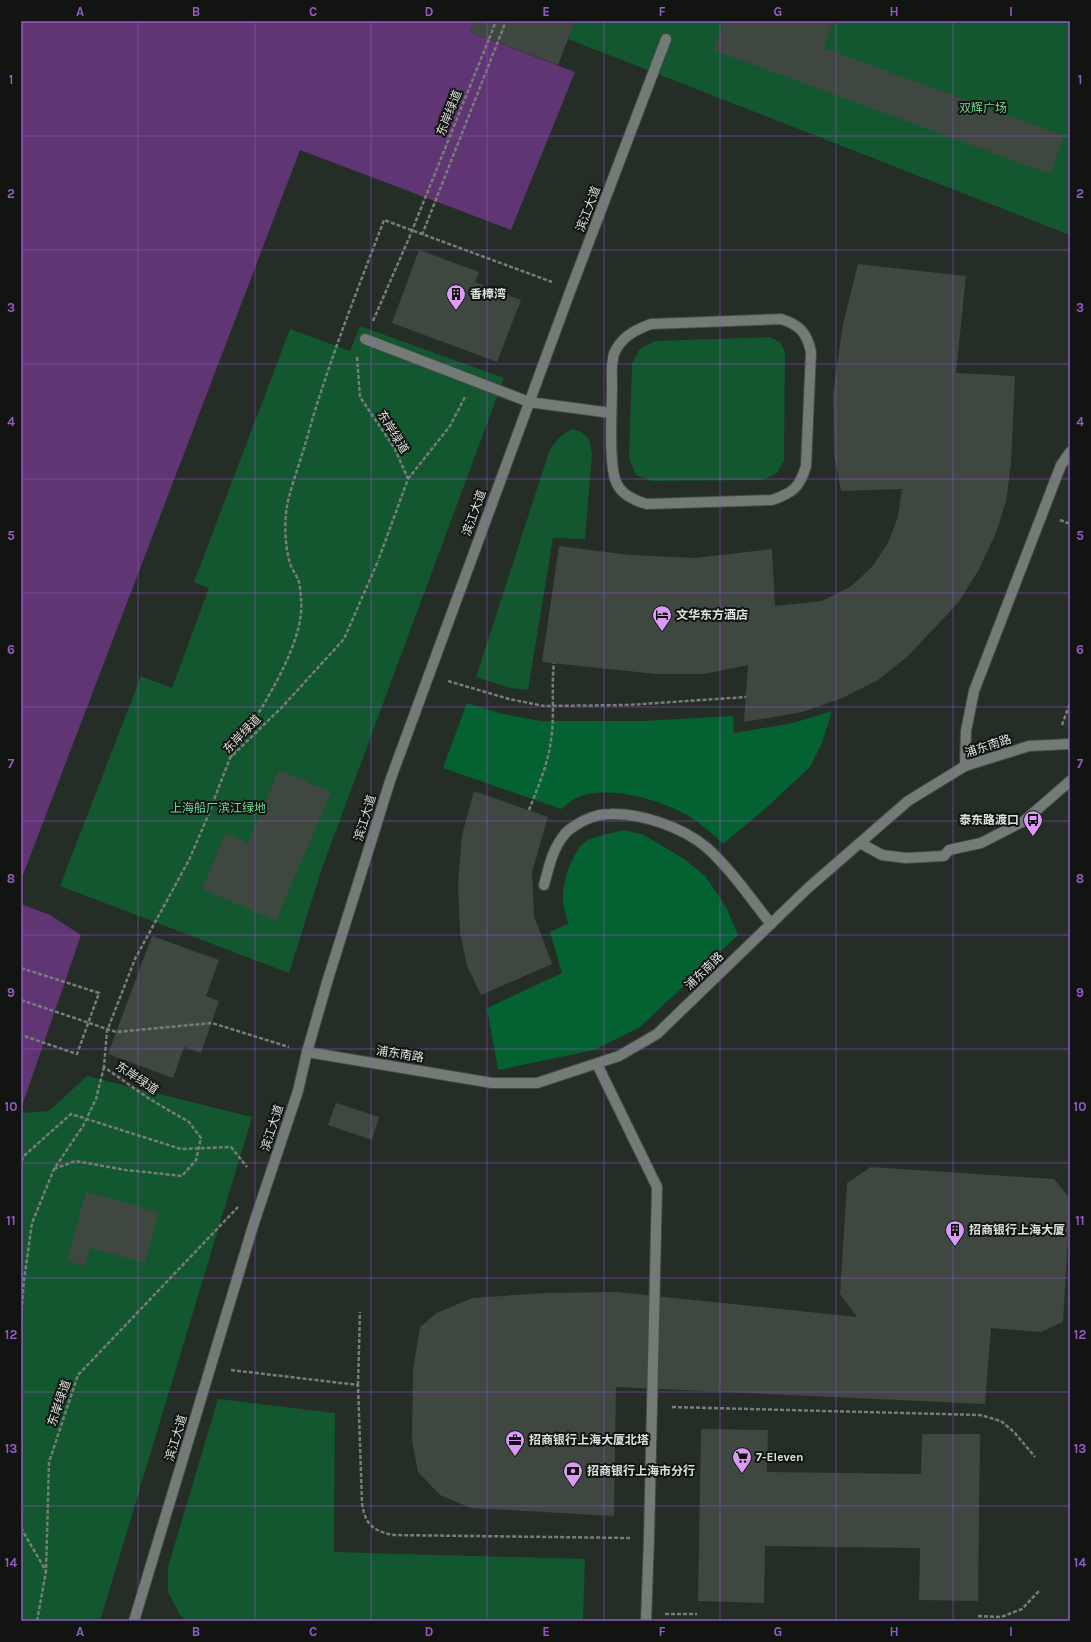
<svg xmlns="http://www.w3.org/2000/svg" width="1091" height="1642" font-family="Karla,'Noto Sans SC',sans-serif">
<rect width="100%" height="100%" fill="#252d27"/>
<path fill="#12572f" d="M521 21H1070V235L568 39Z
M360 326 504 378 322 868 289 973 60 886 141 676 172 688 209 588 194 582 290 329 350 351Z
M770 337 780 342 785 352 784 460 777 473 762 480 651 481 636 475 629 458 632 364 639 349 655 341Z
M573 429C589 434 590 439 592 455L585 539 553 538 528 690 510 688 476 677 549 452C555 441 561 434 573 429Z
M87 1076 252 1117 100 1621H21V1113L49 1111Z
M218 1399 335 1413 334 1552 585 1559 583 1621H188L180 1615 168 1592V1567Z"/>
<path fill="#036132" d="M467 703 503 714 541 721H644L733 716 734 733 793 723 832 711 822 743 810 767 766 808 723 844C712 833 700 823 687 815 658 799 607 784 576 798 570 801 565 806 561 809L443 768Z
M624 830 644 835 684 859 705 876 726 907 738 935 640 1027 594 1050 498 1070 487 1008 562 973 550 932 568 924C567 916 563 908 563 900 562 883 573 848 588 840 600 835 612 833 624 830Z"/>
<path fill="#603573" d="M21 21H474L470 32 575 72 511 230 300 150 21 880Z
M21 904 50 915 81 935 21 1109Z"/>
<path fill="#3f4741" d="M474 21H575L558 65 470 32Z
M724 21H834L824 48 1064 136 1050 174 713 50Z
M419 250 479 272 475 282 521 300 497 362 392 323Z
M858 264 966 276 956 373 1015 376 1011 464 1006 501 996 533 978 571 958 603 907 657 878 680 840 699 802 712 744 722 748 665 704 674H656L542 662 559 546 630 555 695 558 772 549 775 606 822 601 850 587 872 567 888 543 898 517 902 489 841 491 834 455 833 394 843 324Z
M279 770 331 792 276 921 202 889 226 833 248 843Z
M474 791 548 817 532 872 534 916 552 964 481 995 467 966 460 933 458 883 462 835Z
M152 936 219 960 206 996 219 1001 201 1053 184 1047 173 1078 108 1054Z
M336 1103 379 1117 372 1140 328 1125Z
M871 1167 1054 1179 1070 1199 1063 1322 1041 1332 991 1328 985 1404 616 1387 614 1516 471 1508 440 1495 418 1472 412 1441 413 1370 420 1327 437 1313 472 1298 547 1293 617 1292 857 1317 840 1294 847 1183Z
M86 1192 159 1212 145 1263 90 1248 85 1266 67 1261Z
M701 1429 768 1430 767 1472 921 1474 922 1434H980L978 1601 919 1600 920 1548 765 1546 764 1603 698 1601Z"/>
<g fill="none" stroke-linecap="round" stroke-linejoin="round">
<defs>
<path id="service" d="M781 319C800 325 807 333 811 352L806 466C800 487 793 493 772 500L647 504C636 501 623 496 617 484 608 468 612 408 612 387 612 378 611 368 613 359 613 356 615 351 617 348 624 335 638 329 651 324Z
M365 339 529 402 611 413
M965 766 966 731 974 691 1061 465 1070 452
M860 843 882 855 906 858 944 856 949 850 981 843 1024 821 1070 781
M544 885C549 867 552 850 564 835 566 832 570 829 573 827 583 820 597 814 610 814 641 813 682 827 706 847 731 869 750 898 771 924
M307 1052 328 979 391 778 571 289 666 39
M597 1064 657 1187 649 1538 646 1621"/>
<path id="minor" d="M134 1621 253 1226 298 1091 307 1052"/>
<path id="tertiary" d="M307 1052 492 1083H537L619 1056 657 1034 808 888 908 801 965 766 1029 746 1070 744"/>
</defs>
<use href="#service" stroke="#444a46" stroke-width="12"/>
<use href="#minor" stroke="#444a46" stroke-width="12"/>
<use href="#tertiary" stroke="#444a46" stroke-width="12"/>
<path stroke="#777d78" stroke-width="2.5" stroke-dasharray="4 2" stroke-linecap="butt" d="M489 39 496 21
M422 235 506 21
M373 321 409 238
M357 357 360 397 395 449 408 479 378 561
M408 479 450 426 465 397
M1060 520 1070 524
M448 681 509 699 544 706 628 705 746 697
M1062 725 1070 703
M230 758C254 720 306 645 301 600 301 594 300 588 299 582 297 576 292 570 290 563 285 546 284 524 287 506 291 486 299 465 305 445 326 368 356 294 384 220L552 282
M21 968 99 993 77 1054 21 1035
M21 1000 116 1032 212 1023 289 1047
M21 1161 25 1155 71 1114 181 1149 231 1147 247 1167
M21 1317 24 1280 32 1223 54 1169 83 1126 96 1099 104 1067
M231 1370 358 1385 362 1503C365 1524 372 1530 392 1535L630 1538
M358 1385 360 1312
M672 1407 980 1415 1001 1421 1014 1432 1035 1457
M21 1528 46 1571
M665 1614H697
M978 1616 1001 1617 1022 1609 1039 1591
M37 1621 46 1571 49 1462 78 1375 238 1207"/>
<use href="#service" stroke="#727b75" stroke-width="10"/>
<use href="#minor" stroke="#727b75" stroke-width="10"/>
<use href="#tertiary" stroke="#727b75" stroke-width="10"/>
<path stroke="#777d78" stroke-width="2.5" stroke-dasharray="4 2" stroke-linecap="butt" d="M409 238 489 39
M529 810C538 787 548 764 551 740 555 715 551 688 554 663
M54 1169 75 1161 126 1170 182 1176 196 1160 201 1138 189 1122 148 1098 104 1067 107 1031 135 959 189 860 207 818 230 758 283 706 344 639 378 561"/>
</g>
<path fill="none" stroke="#945ac7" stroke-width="1" stroke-opacity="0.55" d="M138 21V1621M255 21V1621M371 21V1621M487 21V1621M604 21V1621M720 21V1621M836 21V1621M953 21V1621M21 136H1070M21 250H1070M21 364H1070M21 479H1070M21 593H1070M21 707H1070M21 821H1070M21 935H1070M21 1049H1070M21 1163H1070M21 1278H1070M21 1392H1070M21 1506H1070"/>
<defs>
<symbol id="building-pin" viewBox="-11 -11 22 30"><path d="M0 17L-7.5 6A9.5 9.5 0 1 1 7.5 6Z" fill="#da9af6" stroke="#111411"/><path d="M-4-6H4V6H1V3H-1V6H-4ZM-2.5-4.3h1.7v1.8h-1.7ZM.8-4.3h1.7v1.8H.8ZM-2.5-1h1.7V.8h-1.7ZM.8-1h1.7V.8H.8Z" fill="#111"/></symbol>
<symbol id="hotel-pin" viewBox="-11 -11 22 30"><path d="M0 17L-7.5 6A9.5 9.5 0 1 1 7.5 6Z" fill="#da9af6" stroke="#111411"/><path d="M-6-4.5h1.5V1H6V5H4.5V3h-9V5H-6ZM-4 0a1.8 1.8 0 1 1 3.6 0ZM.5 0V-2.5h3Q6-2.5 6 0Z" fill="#111"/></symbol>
<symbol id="bus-pin" viewBox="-11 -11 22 30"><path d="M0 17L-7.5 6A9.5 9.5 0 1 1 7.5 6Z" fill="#da9af6" stroke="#111411"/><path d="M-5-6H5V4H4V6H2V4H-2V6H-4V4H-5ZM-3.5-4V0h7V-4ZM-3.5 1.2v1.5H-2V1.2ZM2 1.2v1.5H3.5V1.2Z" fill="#111"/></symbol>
<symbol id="office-pin" viewBox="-11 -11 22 30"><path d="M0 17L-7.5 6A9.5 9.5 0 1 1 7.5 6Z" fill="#da9af6" stroke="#111411"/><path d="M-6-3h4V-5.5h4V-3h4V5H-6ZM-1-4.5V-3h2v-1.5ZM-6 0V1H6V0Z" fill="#111"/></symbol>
<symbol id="supermarket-pin" viewBox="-11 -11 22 30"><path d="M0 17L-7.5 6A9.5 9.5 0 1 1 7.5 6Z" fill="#da9af6" stroke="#111411"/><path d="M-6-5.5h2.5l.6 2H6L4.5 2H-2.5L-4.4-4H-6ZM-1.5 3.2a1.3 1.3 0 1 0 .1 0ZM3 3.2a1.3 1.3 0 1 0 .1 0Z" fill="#111"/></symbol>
<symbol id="bank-pin" viewBox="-11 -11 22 30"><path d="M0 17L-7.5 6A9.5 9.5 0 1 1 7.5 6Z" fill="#da9af6" stroke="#111411"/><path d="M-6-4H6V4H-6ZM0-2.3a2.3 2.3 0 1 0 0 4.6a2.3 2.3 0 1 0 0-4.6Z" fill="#111"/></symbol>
</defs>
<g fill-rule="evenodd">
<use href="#building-pin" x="445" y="283" width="22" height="30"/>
<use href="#hotel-pin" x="651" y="604" width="22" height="30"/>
<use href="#bus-pin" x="1022" y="809" width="22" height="30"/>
<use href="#building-pin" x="944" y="1219" width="22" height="30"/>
<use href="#office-pin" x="504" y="1429" width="22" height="30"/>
<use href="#supermarket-pin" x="731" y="1446" width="22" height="30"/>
<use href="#bank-pin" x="562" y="1460" width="22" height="30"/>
</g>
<g text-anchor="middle" stroke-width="4" stroke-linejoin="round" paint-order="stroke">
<g font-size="12" fill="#6fd893" stroke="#111411">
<text x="983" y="112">双辉广场</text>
<text x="218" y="812">上海船厂滨江绿地</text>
</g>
<g font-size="12" fill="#dde2de" stroke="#111411">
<text transform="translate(449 113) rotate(-68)" y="4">东岸绿道</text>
<text transform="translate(588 209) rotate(-69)" y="4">滨江大道</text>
<text transform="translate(393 432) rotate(58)" y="4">东岸绿道</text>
<text transform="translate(474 513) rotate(-70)" y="4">滨江大道</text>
<text transform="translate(242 734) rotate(-46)" y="4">东岸绿道</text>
<text transform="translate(988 746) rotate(-18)" y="4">浦东南路</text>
<text transform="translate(365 818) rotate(-73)" y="4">滨江大道</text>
<text transform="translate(704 971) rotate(-44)" y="4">浦东南路</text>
<text transform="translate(400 1054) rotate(9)" y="4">浦东南路</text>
<text transform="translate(137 1078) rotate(34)" y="4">东岸绿道</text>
<text transform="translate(272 1128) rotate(-72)" y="4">滨江大道</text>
<text transform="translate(59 1403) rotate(-71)" y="4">东岸绿道</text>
<text transform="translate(176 1438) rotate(-73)" y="4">滨江大道</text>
</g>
<g font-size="12" font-weight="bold" fill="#dde2de" stroke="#111411" text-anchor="start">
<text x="470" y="298">香樟湾</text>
<text x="676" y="619">文华东方酒店</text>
<text x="1019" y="824" text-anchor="end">泰东路渡口</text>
<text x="969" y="1234">招商银行上海大厦</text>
<text x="529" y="1444">招商银行上海大厦北塔</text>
<text x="756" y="1461">7-Eleven</text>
<text x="587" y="1475">招商银行上海市分行</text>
</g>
</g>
<rect width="1091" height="1642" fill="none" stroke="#111411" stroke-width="44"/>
<rect x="22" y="22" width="1047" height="1598" fill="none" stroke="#945ac7" stroke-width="1.5"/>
<g font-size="13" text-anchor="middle" font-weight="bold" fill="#945ac7">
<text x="80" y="16">A</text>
<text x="196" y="16">B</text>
<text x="313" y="16">C</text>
<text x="429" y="16">D</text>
<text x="546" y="16">E</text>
<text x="662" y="16">F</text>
<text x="778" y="16">G</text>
<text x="894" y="16">H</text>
<text x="1011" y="16">I</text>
<text x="11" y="84">1</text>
<text x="1080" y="84">1</text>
<text x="11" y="198">2</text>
<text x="1080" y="198">2</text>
<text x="11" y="312">3</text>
<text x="1080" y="312">3</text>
<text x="11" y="426">4</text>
<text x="1080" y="426">4</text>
<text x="11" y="540">5</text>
<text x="1080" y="540">5</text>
<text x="11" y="654">6</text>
<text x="1080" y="654">6</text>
<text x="11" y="768">7</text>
<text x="1080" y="768">7</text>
<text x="11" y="883">8</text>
<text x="1080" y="883">8</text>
<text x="11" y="997">9</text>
<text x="1080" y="997">9</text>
<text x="11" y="1111">10</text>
<text x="1080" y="1111">10</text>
<text x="11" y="1225">11</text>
<text x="1080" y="1225">11</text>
<text x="11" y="1339">12</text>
<text x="1080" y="1339">12</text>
<text x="11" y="1453">13</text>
<text x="1080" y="1453">13</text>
<text x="11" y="1567">14</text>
<text x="1080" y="1567">14</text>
<text x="80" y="1636">A</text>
<text x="196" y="1636">B</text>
<text x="313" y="1636">C</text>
<text x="429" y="1636">D</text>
<text x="546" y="1636">E</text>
<text x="662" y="1636">F</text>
<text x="778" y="1636">G</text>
<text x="894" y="1636">H</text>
<text x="1011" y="1636">I</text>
</g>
</svg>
